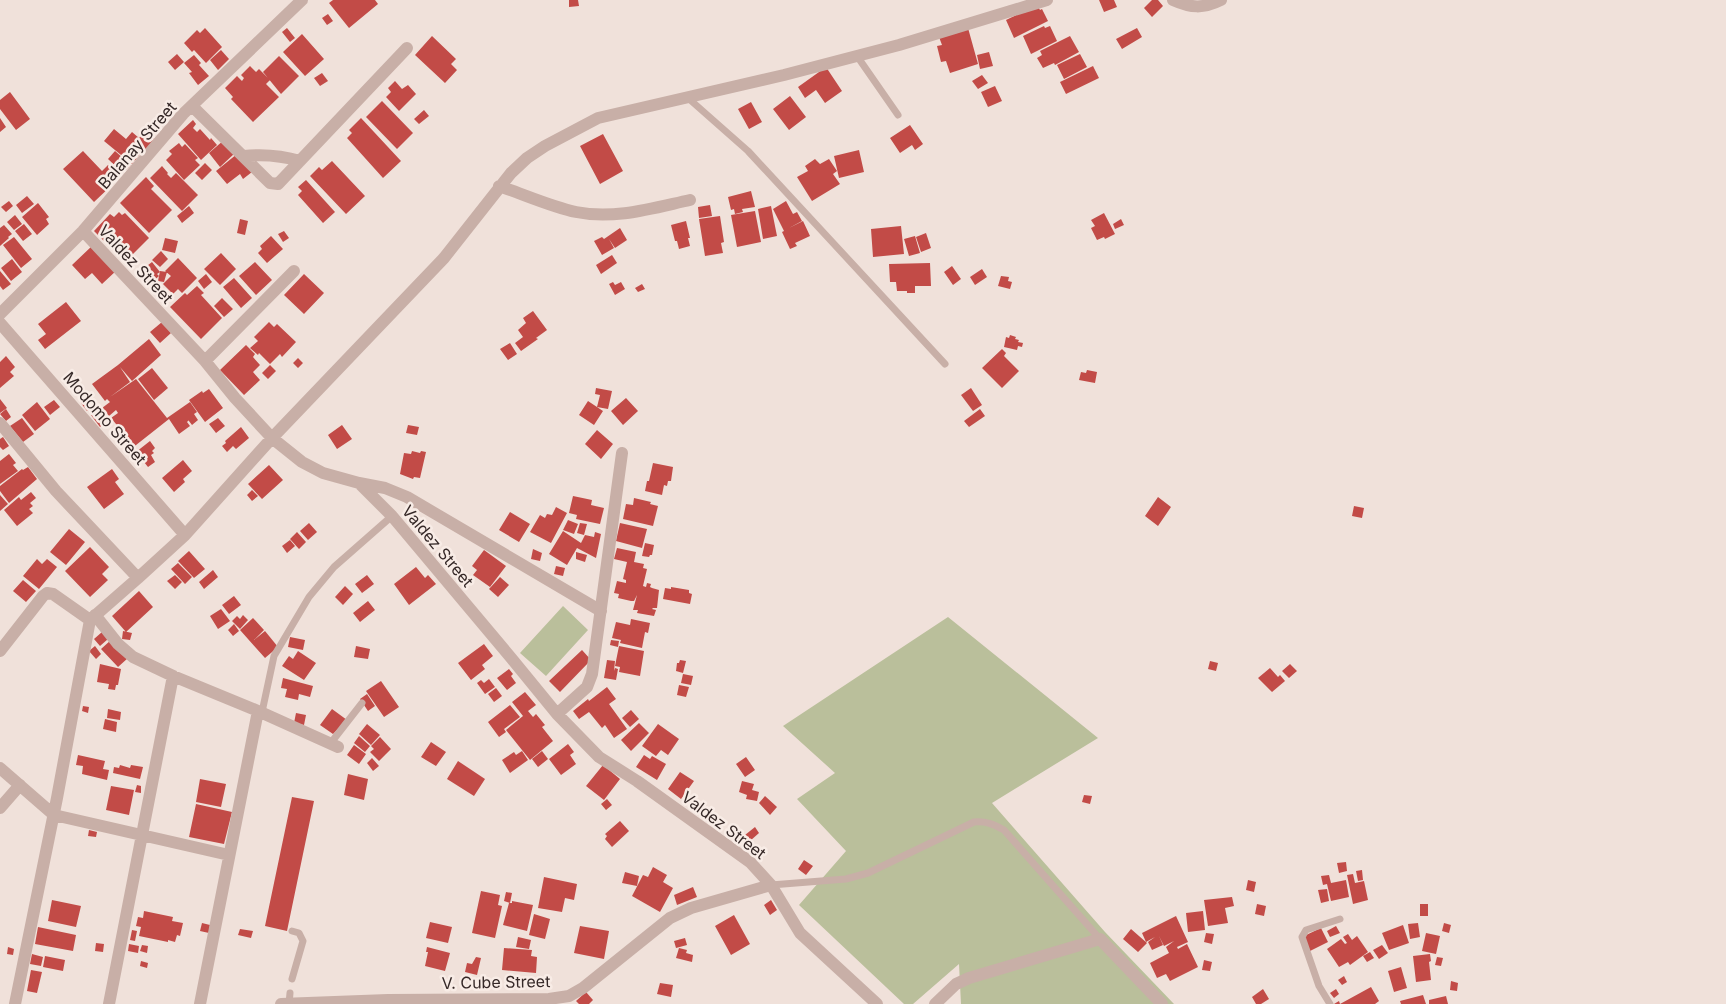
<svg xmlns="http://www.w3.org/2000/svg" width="1726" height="1004" font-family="Inter,sans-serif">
<rect width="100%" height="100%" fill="#f0e1da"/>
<path fill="#babf9b" d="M563 606 588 630 546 676 520 653Z
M948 617 1098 738 992 803 1105 932 1174 1004H961L959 964 913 1004H904L799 905 846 851 797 799 835 773 783 726Z"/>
<path fill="#c24b47" d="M333 0H375L378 4 349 28 329 3Z
M569 0H578L579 6 569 7Z
M1099 0H1114L1117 7 1104 12Z
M1152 0H1158L1163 6 1152 17 1144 8Z
M1037 5 1040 10 1042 9 1048 21 1014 38 1006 20Z
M328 14 333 21 327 25 322 18Z
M1044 26 1045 28 1050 26 1057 41 1031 54 1023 36Z
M205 28 222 47 206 63 194 50 192 52 184 43 197 30 200 33Z
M287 28 295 38 290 42 282 32Z
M968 28 978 64 950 73 946 61 941 62 937 46 942 45 939 37Z
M1137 28 1142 37 1122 49 1116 39Z
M302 34 324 59 305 76 283 52Z
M432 36 456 59 451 64 457 70 445 83 415 55Z
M1070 36 1079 52 1055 65 1054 63 1043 68 1037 58 1042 55 1040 51Z
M221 50 229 59 218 70 210 60Z
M989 52 993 66 980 69 977 55Z
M177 54 184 62 175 70 168 62Z
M1080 54 1087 67 1064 79 1057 65Z
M194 55 201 63 199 65 209 76 198 85 189 73 192 72 184 63Z
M279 56 299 76 281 94 263 72Z
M250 66 256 72 259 69 270 80 266 84 279 97 253 122 231 99 233 97 225 88 237 76 242 81 244 78 241 75Z
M1093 66 1099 78 1066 94 1060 82Z
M826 67 842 91 825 103 816 90 805 98 798 87Z
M322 73 328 81 320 86 314 78Z
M982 75 988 83 978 89 972 81Z
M395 81 402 89 408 85 416 94 399 111 386 97 391 92 388 88Z
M995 86 1002 101 988 107 981 92Z
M10 92 30 119 16 130 0 109V100Z
M790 96 806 117 789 130 773 109Z
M382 101 413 133 397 149 366 117Z
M751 102 762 122 749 129 738 109Z
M424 110 429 116 419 124 414 119Z
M0 118 6 127 0 132Z
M361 118 401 161 383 178 347 138 352 133 349 130Z
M193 120 196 124 193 128 197 132 200 129 210 140 211 138 217 145 201 160 178 134Z
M910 125 923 144 915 150 912 145 900 153 890 138Z
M114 129 126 139 132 132 139 138 145 131 156 140 144 154 136 148 141 153 132 164 104 141Z
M603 134 623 171 600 184 580 146Z
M224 140 235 153 220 167 209 153Z
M179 143 182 147 185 144 198 158 195 160 200 165 184 180 166 160 172 154 169 151Z
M859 150 864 172 839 178 834 156Z
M83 151 102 171 108 165 117 175 111 181 113 184 94 202 63 169Z
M115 151 131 165 123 173 108 159Z
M237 154 252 172 243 179 240 174 227 184 216 171Z
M815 159 820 164 829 159 837 171 833 174 840 184 812 201 797 177 808 171 805 166Z
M332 161 365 196 346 214 310 176 319 167 322 170Z
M205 163 212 170 202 180 195 173Z
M162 166 168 173 167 174 171 178 176 173 198 195 182 211 150 178Z
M146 177 154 186 151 189 172 210 149 233 120 203Z
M306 180 335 212 323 223 298 195 302 191 298 187Z
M751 191 755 207 742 209 743 212 735 214 734 209 731 210 728 197Z
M27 196 34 204 22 213 16 205Z
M9 201 13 206 6 212 1 207Z
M786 201 793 214 797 212 802 221 789 228 803 221 810 236 795 243 797 246 790 249 782 232 784 231 773 209Z
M38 203 49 217 46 219 49 224 37 235 22 217Z
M710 205 712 216 699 218 698 207Z
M189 206 194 213 182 223 177 216Z
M771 206 777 236 763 239 758 209Z
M755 211 761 242 737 247 731 215Z
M119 212 122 215 125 213 149 238 125 262 94 231 110 214 114 217Z
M1104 213 1115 234 1105 239 1104 237 1097 240 1091 228 1095 226 1091 220Z
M15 215 22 224 14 230 7 222Z
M720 216 724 242 721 243 723 253 705 256 699 219Z
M240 219 248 221 245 235 237 233Z
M1121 219 1124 225 1115 229 1113 224Z
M686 221 690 238H688L690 246 679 249 677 241H675L671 225Z
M24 224 32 234 23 241 15 231Z
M4 225 12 234 8 237 9 238 0 246V228Z
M901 226 904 254 873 257 871 229Z
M620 228 627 240 615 248 609 239 614 248 602 255 594 241 602 237 604 239Z
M284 231 289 238 283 242 278 234Z
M926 233 931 248 921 252 916 237Z
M271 236 283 249 267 263 258 253 262 249 260 246Z
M915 236 920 253 909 256 904 239Z
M14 237 32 259 21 268 3 245Z
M165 238 178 241 175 253 162 250Z
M93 245 117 270 102 284 92 273 85 279 72 265Z
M161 251 168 259 160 267 152 260Z
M221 253 236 269 220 285 204 269Z
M612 255 617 263 601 274 596 265Z
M178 258 197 278 182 293 178 289 173 294 163 284 171 276 165 271Z
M12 259 22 272 11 281 1 268Z
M152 262 160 272 157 274 159 276 149 285 138 273Z
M255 262 272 280 256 295 239 276Z
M930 263 931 286H915V293H907V291H897L896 282H890L889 264Z
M952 266 961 279 953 285 944 272Z
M982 269 987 277 975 285 970 277Z
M0 271 11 284 3 290 0 286Z
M160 271 167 272 164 282 158 281Z
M206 274 212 282 204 289 198 281Z
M304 274 324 293 304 314 284 295Z
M1001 276 1009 277 1008 281 1012 282 1010 289 998 286Z
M234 278 252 298 241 308 223 287Z
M613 282 615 285 621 282 625 289 615 295 609 284Z
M642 284 645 289 638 292 635 288Z
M197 286 204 293 201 295 222 318 201 339 170 307 185 293 187 295Z
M222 298 233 309 224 317 214 306Z
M66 302 81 321 45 349 38 340 46 334 38 324Z
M533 311 547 330 536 338 538 339 521 351 515 343 523 337 518 330 526 323 523 318Z
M162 322 171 333 160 343 150 332Z
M269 322 274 327 277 324 296 342 282 357 280 354 270 364 259 353 258 355 250 348 258 341 254 337Z
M1010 335 1016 337 1015 339 1019 340 1018 342 1023 343 1022 347 1018 346 1017 350 1004 347 1006 337 1009 338Z
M149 339 161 355 132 381 120 367 130 382 110 397 136 379 167 418 190 402 197 412 194 414 198 420 192 425 183 413 189 420 187 422 190 426 179 434 169 419 131 449 123 438 126 436 111 418 118 413 116 410 109 416 102 408 110 402 107 399 105 401 92 384 118 365Z
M510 343 517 354 508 360 500 349Z
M246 345 255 354 253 357 260 365 253 372 260 380 244 395 220 370Z
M1002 349 1006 353 1004 356 1019 371 1002 388 982 368Z
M6 356 15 367 10 372 14 376 0 388V362Z
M298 358 303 363 298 368 293 363Z
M270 365 276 371 268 379 262 373Z
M152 368 168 388 154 400 138 379Z
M1087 370 1097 372 1095 383 1079 380 1081 372 1086 373Z
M596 388 612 391 608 409 597 407 600 395 595 394Z
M971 388 982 405 973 411 961 395Z
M209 389 223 408 205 422 189 400 202 391 203 393Z
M89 397 94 405 87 411 81 403Z
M626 398 638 411 623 425 611 411Z
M0 399 7 408 0 413Z
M54 400 60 407 50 415 44 407Z
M588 401 603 411 594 425 579 415Z
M37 402 50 419 35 431 22 415Z
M100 408 109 420 100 427 91 415Z
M6 409 11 417 6 421 0 414Z
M980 409 985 416 969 427 964 421Z
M22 418 34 434 23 442 10 426Z
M218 418 225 426 216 433 209 424Z
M342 425 352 439 337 449 328 435Z
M408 425 419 427 417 435 406 433Z
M241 427 249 438 236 449 233 446 227 452 222 446 226 443 225 441Z
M597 430 613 444 601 459 585 444Z
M3 437 9 446 3 450 0 447V439Z
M150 441 155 448 152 451 154 453 151 455 155 462 148 467 136 452Z
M412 451 420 453 421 451 426 452 420 478 414 477 413 479 400 474 404 453 411 454Z
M9 454 16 463 13 465 18 471 0 484V461Z
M183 460 192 471 183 479 185 482 174 492 162 478Z
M653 463 673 467 671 481H668L667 486 664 485 662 495 645 491 647 481H649Z
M269 465 283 480 262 499 248 484Z
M28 467 37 479 9 503 0 491V486L22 469 23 470Z
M112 469 119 479 115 482 124 494 104 509 87 487Z
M252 490 258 496 252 501 247 495Z
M31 492 36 498 30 503 33 506 29 509 33 513 17 526 4 510 19 497 21 500Z
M0 495 8 504 0 511Z
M573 496 592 500 591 505 604 508 600 524 576 519 577 515 569 513Z
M1158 497 1171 507 1158 526 1145 516Z
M634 498 651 502 650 504 658 506 653 526 623 519 626 504 633 505Z
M1354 506 1364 508 1362 518 1352 516Z
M556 507 567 513 551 543 530 532 540 515 545 518 547 514 552 515Z
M510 512 530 524 519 542 499 530Z
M568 520 578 524 574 534 563 530Z
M309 523 317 532 308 540 300 531Z
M580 523 587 524 584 535 577 533Z
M620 523 647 529 642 548 616 541Z
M69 529 85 542 66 565 50 552Z
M563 531 581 543 585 535 594 537 595 532 601 534 596 558 577 548 567 565 549 554Z
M297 532 306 542 299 549 290 539Z
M290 540 295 546 287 553 282 546Z
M645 543 654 545 652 555H650L649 557 642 556Z
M90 547 109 567 102 574 108 580 90 597 65 571Z
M617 548 636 552 634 562 644 564 643 568 647 569 643 586 646 587 647 583 651 584 650 587 652 588 659 590 657 608H653L652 609 656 610 654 616 637 613 638 610H633L637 595 634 601H631L618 598 619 594 614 593 617 581 626 583V580L623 579 627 562 614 559Z
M533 549 542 553 540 561 531 559Z
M484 550 506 566 490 587 473 575 477 570 472 566Z
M189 551 205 569 194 578 178 561Z
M576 552 587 555 585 562 576 559Z
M37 559 42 564 47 559 57 567 39 589 23 576Z
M178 563 192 577 185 584 171 569Z
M556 566 565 568 563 576 554 574Z
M416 567 425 578 428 575 436 584 409 605 394 584Z
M213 570 218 577 204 589 199 582Z
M175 575 182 582 175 589 167 581Z
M367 575 374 584 362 593 355 584Z
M500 577 509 585 498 597 489 589Z
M23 580 36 591 26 602 13 591Z
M345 586 353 594 343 605 335 597Z
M671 587 689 590V593L692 594 690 604 663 599 665 588 671 589Z
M139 591 153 607 126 632 112 616Z
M234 596 241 605 229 614 222 605Z
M368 601 375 610 360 622 353 613Z
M221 609 230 621 218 629 210 616Z
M243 615 248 620 240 629 232 621 237 616 240 619Z
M253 618 264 630 254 640 265 631 278 647 265 658 240 630Z
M631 619 650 623 648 633 645 632 642 648 620 643 621 640 612 638 616 622 630 625Z
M234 624 239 631 233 636 228 630Z
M123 631 132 633 130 640 122 639Z
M102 632 108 639 100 646 94 639Z
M290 637 305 640 303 650 288 647Z
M111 640 128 658 118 667 101 649Z
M611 640 619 641 618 647 610 645Z
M484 644 493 656 482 665 485 669 471 680 458 663Z
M95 646 101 654 96 659 89 651Z
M356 646 370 649 368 659 354 657Z
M619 646 644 651 640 676 619 672 620 667 615 666Z
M582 650 591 660 560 692 549 681Z
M298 651 316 663 304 680 282 666 289 656 293 659Z
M607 660 615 661 614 671 615 668 618 669 616 680 604 678Z
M680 660 686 661 683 673 676 671 677 663H679Z
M1210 661 1218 663 1216 671 1208 669Z
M100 664 121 669 118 685H116L115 690 108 689 109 684 97 682Z
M1290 664 1297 671 1289 678 1282 671Z
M1270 668 1278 677 1280 675 1285 681 1272 692 1258 678Z
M509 669 513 674 511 676 516 683 507 690 497 678Z
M683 674 693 676 691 685 681 683Z
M283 678 313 686 310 697 299 694 298 700 285 697 287 689 281 688Z
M489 679 495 687 485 694 477 683 481 680 484 683Z
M381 681 399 707 384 717 366 691Z
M679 685 689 687 686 697 677 695Z
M607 687 616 699 609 704 627 729 614 738 605 725 602 728 589 712 579 719 573 711 588 699 589 701Z
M496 688 502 696 494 702 488 694Z
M525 692 536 705 528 711 533 717 536 714 545 725 542 727 553 741 530 760 506 730 523 716 512 702Z
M367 694 375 706 368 711 360 699Z
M510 705 520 717 504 729 506 732 499 737 488 722Z
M83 706 89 707 88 713 82 711Z
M108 709 121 712 120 720 107 718Z
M332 709 347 720 338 731 337 730 333 734 320 725Z
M631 710 639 719 630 727 622 718Z
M296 713 306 715 304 725 294 723Z
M105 719 117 722 116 732 103 729Z
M639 723 649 733 631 751 621 740Z
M367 724 380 735 371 745 359 734Z
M658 724 679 739 668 755 661 750 656 756 642 746Z
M359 736 370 746 365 752 354 743Z
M380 737 391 749 379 761 370 752 374 749 371 746Z
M431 742 446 752 436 766 421 757Z
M568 744 574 752 570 755 576 764 561 775 549 759Z
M354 745 366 754 359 764 347 755Z
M522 751 528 760 510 773 502 760 514 752 516 755Z
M542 751 548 759 538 767 532 759Z
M78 755 105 761 103 769 109 770 107 780 82 774 83 766 76 765Z
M644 755 650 759 652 756 666 764 657 780 636 767Z
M746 757 755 770 745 777 736 764Z
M372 758 379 766 373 771 367 763Z
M458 761 485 779 474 796 447 779Z
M120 765 130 768 131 765 143 767 140 779 113 773 114 767 119 768Z
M603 765 620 779 604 800 586 786Z
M680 772 694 781 681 799 668 789Z
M348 774 368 779 364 800 344 795Z
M200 779 226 784 221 807 196 802Z
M742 781 754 784 752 790 759 792 757 801 746 799 747 795 739 792Z
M137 785 141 786V793L135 792Z
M111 786 134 790 129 815 106 810Z
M1084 795 1092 796 1090 804 1082 802Z
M765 796 777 807 770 815 759 803Z
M292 797 314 801 287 931 265 926Z
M607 799 612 805 606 810 601 804Z
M196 804 232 812 224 844 189 837Z
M620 821 629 831 612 847 605 839 607 836 605 834Z
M755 827 759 833 750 841 745 835Z
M89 830 97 832 96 837 88 836Z
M804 860 813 866 806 875 798 869Z
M1346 862 1347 871 1339 873 1337 863Z
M653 867 667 875 663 882 673 888 660 912 632 896 643 875 648 877Z
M1362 870 1363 880 1358 881 1356 871Z
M625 872 639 876 637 886 622 883Z
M1353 874 1355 883 1364 881 1368 900 1353 904 1347 875Z
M1329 875 1331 883 1346 880 1349 897 1331 901 1327 884 1323 885 1321 876Z
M544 877 577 884 574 900 565 898 562 912 538 908Z
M1248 880 1256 882 1254 892 1246 890Z
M693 887 697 897 677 905 674 895Z
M1327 889 1329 901 1321 903 1318 890Z
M481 891 500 895 498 905 502 906 495 938 472 933Z
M506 892 512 893 510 903 504 901Z
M1232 897 1234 906 1225 908 1228 923 1208 926 1204 900Z
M52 900 81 906 76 927 48 921Z
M771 900 777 910 770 915 764 905Z
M512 901 533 905 527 931 503 925 509 903H512Z
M1257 904 1266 906 1264 916 1255 914Z
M1420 904H1428V916H1420Z
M144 911 173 917 172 921 183 923 180 936 177 935 175 942 168 940V942L139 936 141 927 136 926 138 917 143 918Z
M1203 911 1205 930 1188 932 1186 913Z
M534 914 550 919 545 939 529 935Z
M734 915 750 944 731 955 715 926Z
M1176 916 1188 942 1177 947 1178 949 1187 944 1198 967 1170 981 1166 974 1157 978 1150 963 1169 953 1166 947 1174 941 1164 946 1159 936 1163 945 1152 950 1148 942 1155 937 1146 942 1142 933Z
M430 922 452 927 448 943 426 938Z
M202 923 210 925 209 933 200 931Z
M1418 923 1420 937 1410 939 1408 924Z
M1444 923 1451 925 1449 933 1442 931Z
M1403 925 1409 943 1389 950 1382 933Z
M580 926 609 931 604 959 574 953Z
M1336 926 1340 933 1330 937 1327 931Z
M38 927 76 935 73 951 35 944Z
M1321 928 1328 942 1310 951 1304 936Z
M240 929 253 931 251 938 238 935Z
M1131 929 1147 943 1138 952 1123 939Z
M132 930 137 931 135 941 130 940Z
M1206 933 1214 934 1212 944 1204 942Z
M1426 933 1440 936 1436 954 1422 951Z
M1348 934 1352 940 1357 936 1368 952 1350 965 1348 962 1339 967 1327 949 1341 939 1345 944 1347 943 1343 937Z
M518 937 531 940 529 949 516 947Z
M685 938 687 945 676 948 674 941Z
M96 943 104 944 103 952 95 951Z
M129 944 139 946 138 953 128 951Z
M142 945 148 946 147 953 140 951Z
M1382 945 1388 953 1379 959 1373 950Z
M8 947 14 949 13 955 7 954Z
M427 947 450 953 445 971 425 966 428 952H426Z
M504 948 532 950 531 956 537 957 536 973 502 970Z
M679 948 687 950 686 953 693 955 692 962 676 958Z
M1370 952 1374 958 1367 962 1363 956Z
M32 954 43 957 41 966 30 964Z
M1430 954 1431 961 1429 962 1431 980 1416 982 1413 956Z
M45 956 65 960 63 971 43 967Z
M476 957 481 958 477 975 465 972 467 963 472 964Z
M1437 957 1443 958 1441 966 1435 965Z
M1204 960 1212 962 1210 971 1202 970Z
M141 961 148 963 147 968 140 966Z
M1401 967 1407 988 1394 992 1388 971Z
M31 970 42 972 37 993 27 991Z
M1344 976 1347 982 1342 985 1338 980Z
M1451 981 1458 983 1457 991 1450 990Z
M660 983 673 985 671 997 657 994Z
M1371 987 1379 1001 1375 1004H1334L1339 1001 1340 1004Z
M1263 989 1269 999 1261 1004H1256L1252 997Z
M1336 989 1339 994 1334 998 1330 993Z
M586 992 593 1000 589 1004H579L576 1001Z
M1423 995 1426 1004H1401L1400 1001Z
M1446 996 1448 1004H1429V1000Z"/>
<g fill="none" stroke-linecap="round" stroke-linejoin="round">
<path stroke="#c8afa7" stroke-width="7" d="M857 56 898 115
M688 98 748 151 945 364
M262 712 274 656 309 597 334 567 392 516
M330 744 362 703
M771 885 846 879 868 873 974 822C986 821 993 824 1004 830L1100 939
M292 931 299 933 303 941 292 979
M289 1004 290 993
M1330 1004 1319 986 1302 937 1306 930 1340 919"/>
<path stroke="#c8afa7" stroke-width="12" d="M1173 0C1191 8 1203 9 1221 0
M192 106 270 183 278 184 407 48
M244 156C264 154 280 155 300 161
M499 186C523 194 552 207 576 212 614 220 653 208 690 200
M83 231 205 361 235 398 272 438 302 462 323 473 359 483 392 516 512 659 557 714 599 757 637 781 750 862 771 885 800 933 877 1004
M0 314 83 231 183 114 302 0
M0 323 185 535
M205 361 294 271
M0 423 56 491 138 578 185 535 272 438 444 258 511 173 527 158 545 146 598 118 784 75 899 45 1047 0
M359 483 385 488 407 497 601 611
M95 615 118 644 133 657 173 676 258 711 338 747
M0 651 43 596 47 593 53 594 90 620
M557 714 587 687 592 674 622 453
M0 768 54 815 229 855
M0 808 20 785
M15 1004 57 798 90 620 138 578
M109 1004 173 676
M200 1004 258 711
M281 1004 388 1000 549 999 569 996 583 988 670 918 691 908 771 885
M935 1004 956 984 969 978 1100 939 1162 1004"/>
</g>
<g text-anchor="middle" stroke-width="5" stroke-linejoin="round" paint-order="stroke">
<g font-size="16" fill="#352827" stroke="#f8ece6">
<text transform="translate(137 145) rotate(-49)" y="6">Balanay Street</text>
<text transform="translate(136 264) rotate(47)" y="6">Valdez Street</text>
<text transform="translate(105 418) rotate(49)" y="6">Modomo Street</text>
<text transform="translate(438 546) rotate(50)" y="6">Valdez Street</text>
<text transform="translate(724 825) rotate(37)" y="6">Valdez Street</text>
<text transform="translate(496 982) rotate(-1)" y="6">V. Cube Street</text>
</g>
</g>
</svg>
